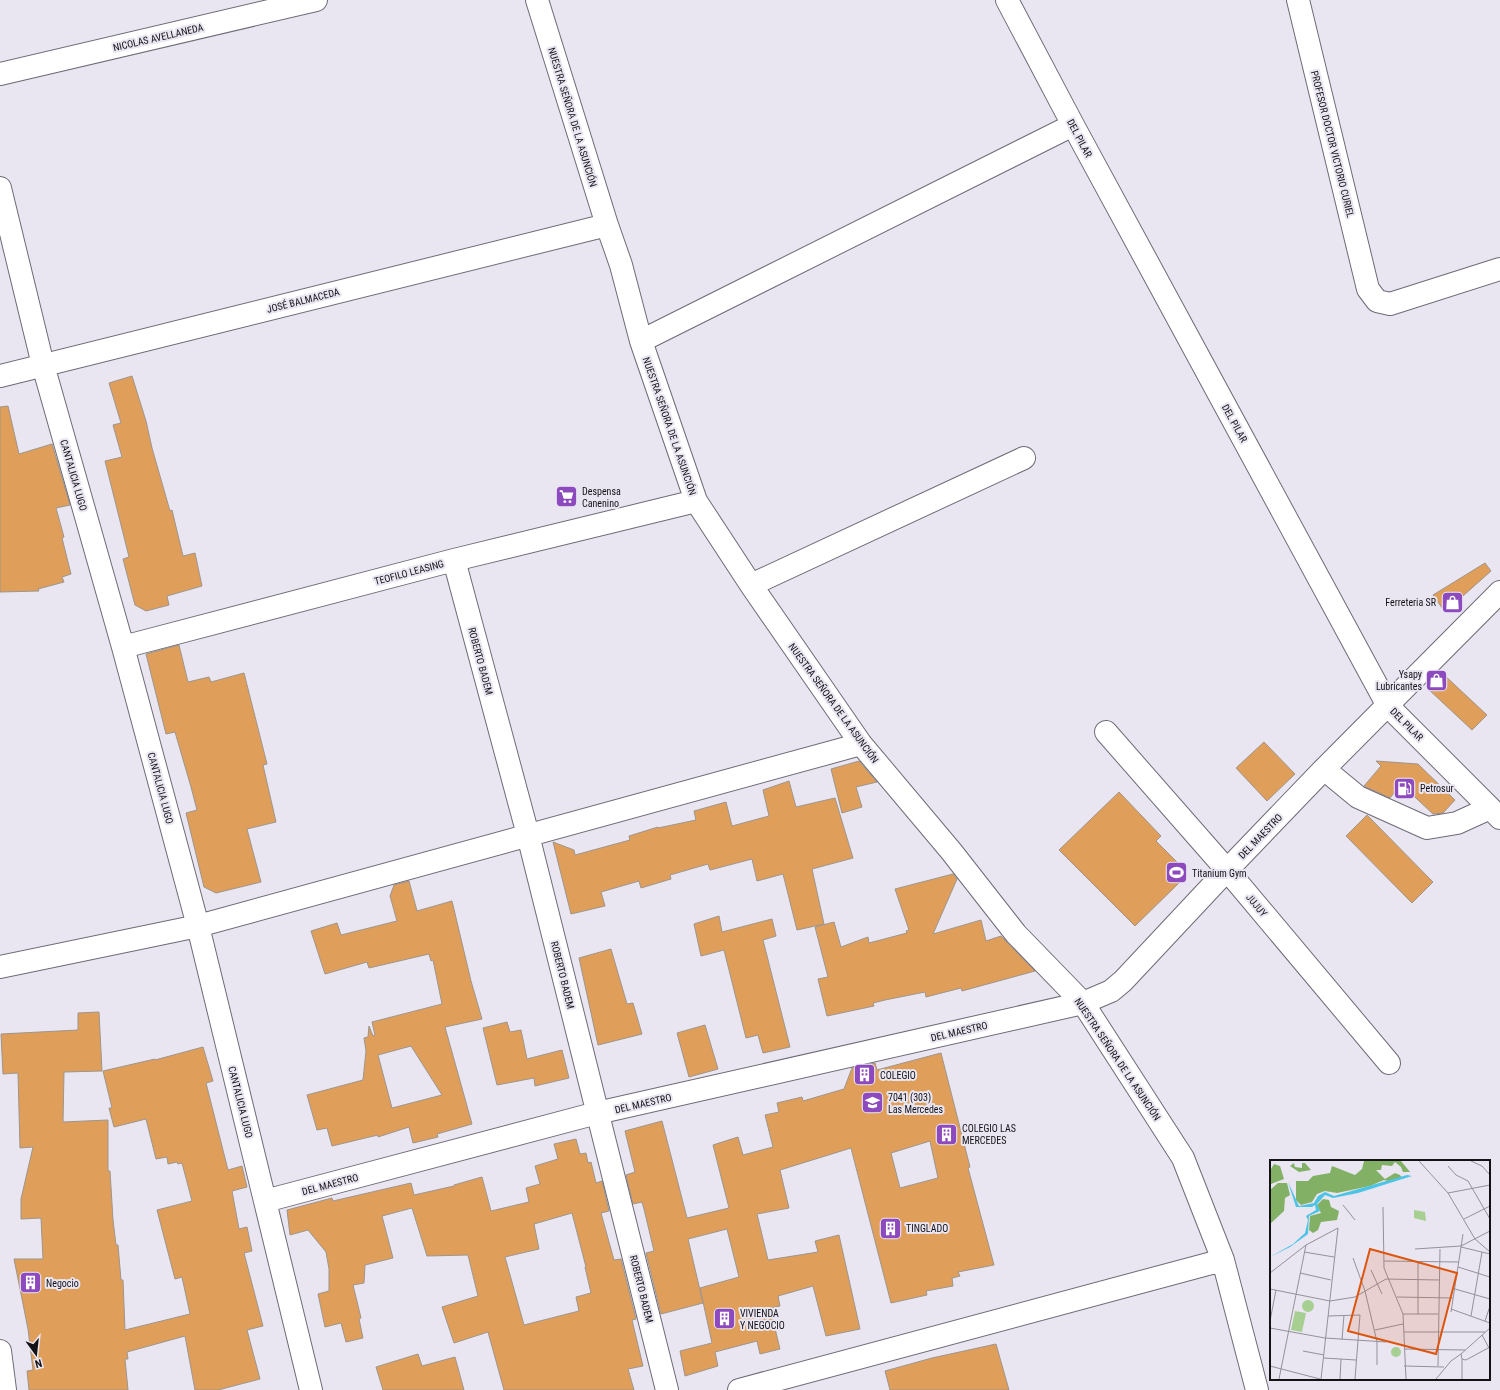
<svg xmlns="http://www.w3.org/2000/svg" width="1500" height="1390" font-family="'Roboto Condensed',sans-serif">
<rect width="100%" height="100%" fill="#e9e5f1"/>
<path fill="#df9f5b" stroke="#9e958c" fill-rule="evenodd" d="M132 376 146 421 152 448 170 511 172 510 183 556 195 553 202 586 167 596 169 605 146 611 135 605 123 559 129 557 105 461 122 457 113 425 121 423 109 383Z
M8 406 19 454 52 444 70 505 56 508 64 537 62 538 71 574 62 577 64 582 38 589 39 591 0 592V407Z
M1485 563 1491 571 1445 612 1433 595Z
M179 645 188 682 209 677 211 682 244 673 267 764 263 765 276 822 247 829 261 882 216 893 204 887 186 813 197 810 191 787 175 732 166 734 146 654Z
M1441 672 1487 715 1472 730 1426 687Z
M1264 742 1295 774 1267 801 1236 768Z
M859 761 877 782 856 787 862 807 842 813 831 769Z
M1376 761 1418 764 1455 800 1443 813 1433 814 1401 784 1390 798 1366 787 1364 786 1381 766Z
M789 781 796 807 835 798 853 858 812 869 824 924 797 930 783 874 757 881 752 859 710 870 708 864 670 875 671 879 641 888 639 881 601 892 605 906 571 914 553 842 574 850 575 855 630 840 629 836 658 827V828L696 820 694 811 726 802 732 826 769 816 763 790Z
M1119 792 1161 836 1156 841 1182 867 1181 881 1135 926 1059 850Z
M1367 815 1433 882 1412 903 1346 836Z
M953 874 957 879 933 934 981 920 986 941 1001 936 1035 971 962 991 961 988 926 997 925 992 885 1000 873 1003 874 1006 827 1016 818 979 828 977 815 927 834 922 841 947 868 937 869 943 907 933 906 931 909 930 895 889Z
M409 881 417 911 452 901 471 981 482 1019 445 1027 472 1124 437 1134 438 1137 413 1143 409 1127 378 1137V1135L332 1146 327 1128 317 1130 307 1095 363 1080 366 1051 364 1038 368 1037 369 1026 373 1036 375 1035 372 1022 442 1004 433 960 431 961 429 954 369 968 367 962 325 974 311 931 337 923 341 935 397 921 390 896 394 885ZM411 1046 442 1095 392 1108 378 1055Z
M719 916 722 932 772 919 776 936 763 940 790 1047 763 1053 758 1035 746 1038 724 950 701 956 694 924Z
M611 949 627 1004 633 1003 642 1034 598 1045 579 958Z
M99 1012 102 1071 64 1072 63 1122 108 1120V1171H110L113 1220 116 1245H118L121 1280H123L125 1330 190 1314 182 1277 175 1279 157 1210 192 1201 182 1163 178 1164 177 1162 168 1164 167 1157 156 1159 146 1119 114 1127 109 1108H112L103 1071 155 1059V1060L203 1047 213 1081 206 1083 228 1170 242 1166 247 1187 232 1191 239 1229 247 1227 252 1251 244 1253 263 1326 247 1330 260 1379 218 1390H195L185 1336 127 1352 128 1359H125L128 1390H29L27 1371 33 1370 28 1329 14 1259H43L41 1218 21 1219V1199L33 1147 20 1148 18 1073 3 1074 1 1034 78 1030V1013Z
M507 1022 510 1032 521 1030 527 1059 562 1050 569 1078 535 1086 534 1078 497 1085 483 1028Z
M705 1025 718 1069 689 1077 677 1033Z
M941 1053 970 1167 968 1168 994 1265 958 1272 960 1276 952 1278 953 1286 926 1291 927 1295 891 1303 851 1148 780 1170 789 1208 757 1214 768 1260 818 1252 815 1241 839 1235 860 1329 826 1336 813 1286 778 1296 780 1306 770 1308 780 1349 760 1354 757 1341 715 1352 718 1366 685 1376 680 1351 712 1343 700 1288 739 1277 727 1229 688 1239 703 1303 661 1314 646 1253 654 1251 644 1209 642 1202 633 1204 626 1175 635 1172 625 1131 662 1121 687 1218 729 1208 713 1145 738 1137 743 1155 773 1147 765 1115 779 1112 777 1103 802 1097 803 1101 844 1089 852 1068 875 1063 877 1070ZM930 1141 938 1178 900 1188 891 1153Z
M576 1139 580 1154 586 1153 588 1163 591 1162 596 1183 602 1181 609 1211 601 1213 614 1260 621 1259 636 1319 632 1320 643 1366 628 1369 634 1390H504L488 1332 454 1343 442 1307 478 1296 468 1255 427 1256 412 1208 382 1216 393 1258 365 1265 364 1283 353 1285 361 1318 359 1319 363 1338 346 1342 341 1323 325 1327 318 1294 329 1291V1269L326 1252 308 1230 290 1235 287 1210 332 1198 333 1201 411 1183 414 1195 454 1186V1185L482 1177 491 1211 529 1202 526 1188 540 1184 535 1166 558 1159 554 1144ZM572 1213 586 1267H585L591 1293 576 1297 579 1311 524 1325 505 1257 539 1249 534 1224Z
M996 1344 1009 1390H890L885 1371 932 1358Z
M418 1354 422 1366 455 1357 464 1390H383L376 1367Z"/>
<g fill="none" stroke-linecap="round" stroke-linejoin="round">
<defs>
<path id="minor" d="M537 0 607 225 621 265 641 341 696 501 751 585 861 744 951 851 1016 934 1083 1003 1183 1158 1223 1260 1257 1390
M1007 0 1073 125 1388 706 1500 818
M1298 0 1368 289 1377 301 1390 304 1500 269
M0 74 316 0
M0 188 43 365 123 647 198 926 311 1390
M641 341 1073 125
M0 376 607 225
M454 560 528 835 667 1390
M751 585 1024 458
M123 647 454 560 696 501
M1106 732 1227 870 1389 1063
M1324 769 1358 797 1427 828 1457 823 1490 808
M0 967 198 926 861 744
M265 1201 597 1113 1083 1003 1111 991 1123 981 1227 870 1324 769 1500 592
M0 1351 5 1390
M739 1390 1223 1260"/>
</defs>
<use href="#minor" stroke="#6f6b76" stroke-width="24"/>
<use href="#minor" stroke="#fff" stroke-width="22"/>
</g>
<defs>
<symbol id="supermarket-square" viewBox="-11 -11 22 22"><rect x="-9" y="-9" width="18" height="18" rx="4" fill="#8d4abf" stroke="#e9e5f1"/><path d="M-6-5.5h2.5l.6 2H6L4.5 2H-2.5L-4.4-4H-6ZM-1.5 3.2a1.3 1.3 0 1 0 .1 0ZM3 3.2a1.3 1.3 0 1 0 .1 0Z" fill="#fff"/></symbol>
<symbol id="shop-square" viewBox="-11 -11 22 22"><rect x="-9" y="-9" width="18" height="18" rx="4" fill="#8d4abf" stroke="#e9e5f1"/><path d="M-5-2.5h2.3a2.7 3.5 0 0 1 5.4 0H5L5.5 6h-11ZM-1.5-2.5h3a1.5 2.3 0 0 0-3 0Z" fill="#fff"/></symbol>
<symbol id="fuel-square" viewBox="-11 -11 22 22"><rect x="-9" y="-9" width="18" height="18" rx="4" fill="#8d4abf" stroke="#e9e5f1"/><path d="M-5.5-6h7V0h2V4h1.3V-2.5L3-4.5l.8-.8L6-3V5H2.5V1h-1V6h-7ZM-4.2-4.7v3.2H.2V-4.7Z" fill="#fff"/></symbol>
<symbol id="stadium-square" viewBox="-11 -11 22 22"><rect x="-9" y="-9" width="18" height="18" rx="4" fill="#8d4abf" stroke="#e9e5f1"/><path d="M0-5a6.5 5 0 1 0 0 10a6.5 5 0 1 0 0-10ZM-3.5-1.8h7v3.6h-7Z" fill="#fff"/></symbol>
<symbol id="building-square" viewBox="-11 -11 22 22"><rect x="-9" y="-9" width="18" height="18" rx="4" fill="#8d4abf" stroke="#e9e5f1"/><path d="M-4-6H4V6H1V3H-1V6H-4ZM-2.5-4.3h1.7v1.8h-1.7ZM.8-4.3h1.7v1.8H.8ZM-2.5-1h1.7V.8h-1.7ZM.8-1h1.7V.8H.8Z" fill="#fff"/></symbol>
<symbol id="school-square" viewBox="-11 -11 22 22"><rect x="-9" y="-9" width="18" height="18" rx="4" fill="#8d4abf" stroke="#e9e5f1"/><path d="M0-5L7-2L0 1L-7-2ZM-4 1L0 2.5L4 1V4Q0 6-4 4Z" fill="#fff"/></symbol>
</defs>
<g fill-rule="evenodd">
<use href="#supermarket-square" x="554" y="484" width="25" height="25"/>
<use href="#shop-square" x="1440" y="590" width="25" height="25"/>
<use href="#shop-square" x="1424" y="668" width="25" height="25"/>
<use href="#fuel-square" x="1392" y="776" width="25" height="25"/>
<use href="#stadium-square" x="1164" y="860" width="25" height="25"/>
<use href="#building-square" x="852" y="1062" width="25" height="25"/>
<use href="#school-square" x="860" y="1090" width="25" height="25"/>
<use href="#building-square" x="934" y="1122" width="25" height="25"/>
<use href="#building-square" x="878" y="1216" width="25" height="25"/>
<use href="#building-square" x="18" y="1270" width="25" height="25"/>
<use href="#building-square" x="712" y="1306" width="25" height="25"/>
</g>
<g text-anchor="middle" stroke-width="4" stroke-linejoin="round" paint-order="stroke">
<g font-size="10" fill="#131216" stroke="#e9e5f1">
<text transform="translate(158 37) rotate(-13)" y="4">NICOLAS AVELLANEDA</text>
<text transform="translate(573 117) rotate(73)" y="4">NUESTRA SEÑORA DE LA ASUNCIÓN</text>
<text transform="translate(1080 138) rotate(62)" y="4">DEL PILAR</text>
<text transform="translate(1333 144) rotate(76)" y="4">PROFESOR DOCTOR VICTORIO CURIEL</text>
<text transform="translate(303 300) rotate(-14)" y="4">JOSÉ BALMACEDA</text>
<text transform="translate(1235 423) rotate(61)" y="4">DEL PILAR</text>
<text transform="translate(670 426) rotate(71)" y="4">NUESTRA SEÑORA DE LA ASUNCIÓN</text>
<text transform="translate(74 475) rotate(74)" y="4">CANTALICIA LUGO</text>
<text transform="translate(409 572) rotate(-15)" y="4">TEOFILO LEASING</text>
<text transform="translate(481 661) rotate(75)" y="4">ROBERTO BADEM</text>
<text transform="translate(834 703) rotate(54)" y="4">NUESTRA SEÑORA DE LA ASUNCIÓN</text>
<text transform="translate(1407 724) rotate(45)" y="4">DEL PILAR</text>
<text transform="translate(161 788) rotate(75)" y="4">CANTALICIA LUGO</text>
<text transform="translate(1260 836) rotate(-46)" y="4">DEL MAESTRO</text>
<text transform="translate(1257 905) rotate(50)" y="4">JUJUY</text>
<text transform="translate(563 975) rotate(76)" y="4">ROBERTO BADEM</text>
<text transform="translate(959 1031) rotate(-13)" y="4">DEL MAESTRO</text>
<text transform="translate(1118 1059) rotate(56)" y="4">NUESTRA SEÑORA DE LA ASUNCIÓN</text>
<text transform="translate(241 1102) rotate(76)" y="4">CANTALICIA LUGO</text>
<text transform="translate(643 1103) rotate(-13)" y="4">DEL MAESTRO</text>
<text transform="translate(330 1184) rotate(-15)" y="4">DEL MAESTRO</text>
<text transform="translate(642 1289) rotate(76)" y="4">ROBERTO BADEM</text>
</g>
<g font-size="10" fill="#131216" stroke="#e9e5f1" text-anchor="start">
<text x="582" y="495">Despensa<tspan x="582" dy="12">Canenino</tspan></text>
<text x="1436" y="606" text-anchor="end">Ferreteria SR</text>
<text x="1422" y="678" text-anchor="end">Ysapy<tspan x="1422" dy="12">Lubricantes</tspan></text>
<text x="1420" y="792">Petrosur</text>
<text x="1192" y="877">Titanium Gym</text>
<text x="880" y="1079">COLEGIO</text>
<text x="888" y="1101">7041 (303)<tspan x="888" dy="12">Las Mercedes</tspan></text>
<text x="962" y="1132">COLEGIO LAS<tspan x="962" dy="12">MERCEDES</tspan></text>
<text x="906" y="1232">TINGLADO</text>
<text x="46" y="1287">Negocio</text>
<text x="740" y="1317">VIVIENDA<tspan x="740" dy="12">Y NEGOCIO</tspan></text>
</g>
</g>
<g transform="translate(1270 1160)">
<rect width="220" height="220" fill="#e9e5f1"/>
<path d="M144 50 155 52 156 61 144 58ZM32 146a6 6 0 1 1 12 0a6 6 0 1 1-12 0ZM25 151 36 153 32 172 21 170ZM121 192a5 5 0 1 1 10 0a5 5 0 1 1-10 0Z" fill="#a7cf91"/>
<path d="M94 1H131L140 12H133L131 7 125 2 122 6 112 5 111 10H106L115 19 125 13 130 15 132 18 122 22 114 20 100 26 67 33 55 31 47 34 42 42 31 45 26 40V21H38L43 16 60 13 62 6 85 15 92 9ZM24 3 25 7 32 8V3H35L41 10 29 12 20 6ZM4 4 10 6 14 19 1 24V9ZM8 23H17L20 35 15 38 14 51 0 64V30ZM53 39 59 40 61 47 69 51 67 60 51 62 48 70 43 73 39 70 40 56 51 53 47 45Z" fill="#82b166"/>
<path d="M137 15 142 16 88 33 63 38 55 35 47 44 50 51 39 56 38 74 20 87 0 97 23 84 35 73 38 60 36 56 46 50 45 45 42 47H26L18 22 29 46 44 43 48 36 55 32 64 36Z" fill="#4cc4e5"/>
<path fill="none" stroke="#939199" stroke-width="1" d="M149 1 178 33 205 79 220 92M201 1 212 6 220 15M178 6 186 15 198 21 220 59M178 33 220 25M73 45 85 60M113 47 114 108 133 154 136 219M194 59 220 46M191 87 220 94M145 89 191 86 220 71M34 92 64 97M83 98 95 131 107 182V205M114 101 189 102M188 107 220 117M101 110 112 134M0 113 36 85 68 68M30 113 61 120M0 129 60 141 85 137 116 119 169 120M185 129 220 139M127 137 183 138M181 149 220 163M181 152 193 74M133 154H168M148 154V102M58 156 90 155 85 219M201 156 212 92M0 161 6 130M215 161 220 146M0 168 55 178 116 182M105 170 133 164M134 172H215M212 175 219 188M72 180 74 155M134 189 195 190M33 191 54 195M191 194 192 199 196 200 220 187M54 198 86 200M0 206 50 219M134 206 174 207M168 206 170 89M9 219 36 85M51 219 68 68M70 219 71 199M166 219 181 201 191 194 220 168M192 219V199"/>
<path fill="#dd550c" fill-opacity="0.15" stroke="#dd550c" stroke-width="2" d="M100 89 187 113 166 194 78 171Z"/>
<rect width="220" height="220" fill="none" stroke="#131216" stroke-width="2"/>
</g>
<g transform="translate(36 1354) rotate(165)" stroke="#e9e5f1" stroke-width="3" paint-order="stroke">
<path d="M0-3L7 15L0 10L-7 15Z" fill="#131216"/>
<text y="-6" font-size="11" font-weight="bold" text-anchor="middle" fill="#131216">N</text>
</g>
</svg>
